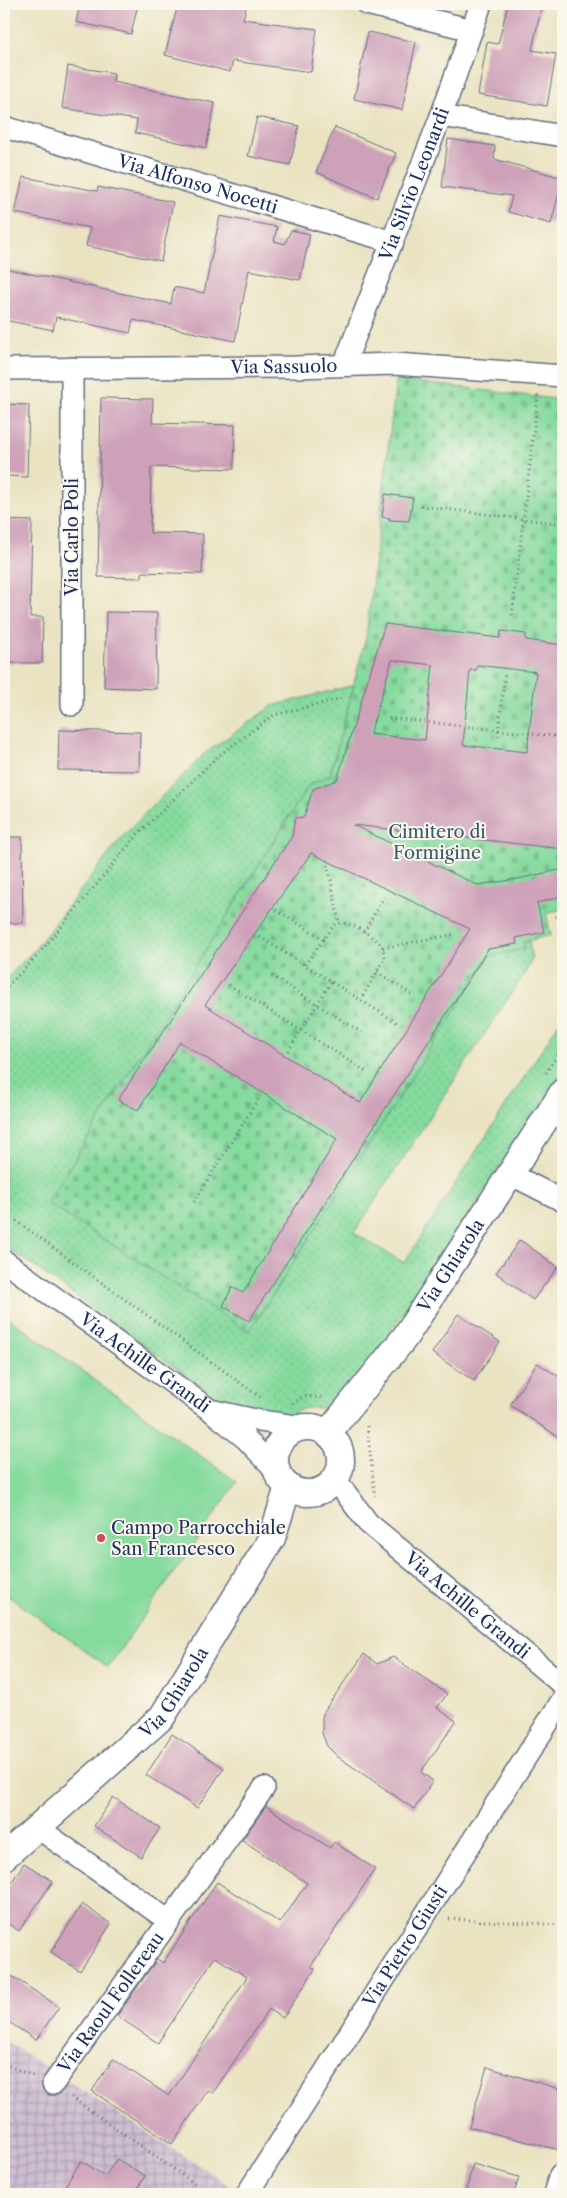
<svg xmlns="http://www.w3.org/2000/svg" width="567" height="2198" font-family="'Libre Caslon Text',serif">
<defs>
<pattern id="industrial-grid" width="8" height="8" patternUnits="userSpaceOnUse" patternTransform="scale(1.25)"><rect width="8" height="8" fill="#cebed1"/><path d="M0 4h8M4 0v8" fill="none" stroke="#a69bad"/></pattern>
<pattern id="cemetery-stones" width="16" height="16" patternUnits="userSpaceOnUse" patternTransform="scale(1.25)"><rect width="16" height="16" fill="#85da9d"/><path d="M2 7V4a2 2 0 0 1 4 0v3zM10 15v-3a2 2 0 0 1 4 0v3z" fill="#72bb8a"/></pattern>
<pattern id="park-dots" width="8" height="8" patternUnits="userSpaceOnUse" patternTransform="scale(1.25)"><rect width="8" height="8" fill="#85da9d"/><path d="M2 2h.1M6 6h.1" fill="none" stroke="#72bb8a" stroke-width="1.8" stroke-linecap="round"/></pattern>
</defs>
<rect width="100%" height="100%" fill="#fbf7ec"/>
<filter id="ink" filterUnits="userSpaceOnUse"><feTurbulence type="fractalNoise" baseFrequency=".02" numOctaves="2"/><feDisplacementMap in="SourceGraphic" scale="10" xChannelSelector="R" yChannelSelector="G"/><feConvolveMatrix kernelMatrix="1 2 1 2 8 2 1 2 1" color-interpolation-filters="sRGB"/></filter>
<filter id="wash" filterUnits="userSpaceOnUse"><feTurbulence type="fractalNoise" baseFrequency=".0096" numOctaves="4" result="noise"/><feDisplacementMap in="SourceGraphic" scale="20" xChannelSelector="R" yChannelSelector="G"/><feGaussianBlur stdDeviation="1.12" result="paint"/><feColorMatrix in="noise" values="0 0 0 0 0 0 0 0 0 0 0 0 0 0 0 0 0 1.4 0 .05"/><feComposite in="paint" operator="in"/></filter>
<g filter="url(#wash)">
<rect width="100%" height="100%" fill="#eae3c2"/>
<path fill="url(#industrial-grid)" d="M4 2040 243 2194H4Z"/>
<path fill="#85da9d" stroke="#50847e" d="M4 1315 237 1482 108 1667 4 1593Z"/>
<path fill="url(#cemetery-stones)" stroke="#50847e" d="M399 380 563 400V909L546 913 551 935 524 942 526 948 489 957 249 1333 47 1203 309 785 330 775 366 637 396 381Z"/>
<path fill="url(#park-dots)" stroke="#50847e" d="M354 685 330 775 309 785 47 1203 249 1332 489 957 525 948 524 942 529 941 532 959 526 971 354 1233 404 1263 563 1017V1072L345 1400 327 1408H306L279 1418 243 1416 4 1245V981L35 949 122 837 204 754 272 706Z"/>
<g id="blocks">
<path fill="#cea1b9" fill-rule="evenodd" d="M80 4H138L131 34 76 22Z
M178 4H247L243 19 317 29 311 72 233 61 230 72 165 55Z
M508 4H542L532 50 556 54 547 106 478 95 487 42 498 44Z
M368 32 416 42 402 110 354 99Z
M68 66 114 73 113 82 215 103 206 148 135 133 137 120 62 108Z
M257 117 299 126 290 165 248 156Z
M335 127 396 153 377 198 316 172Z
M448 139 495 146 494 159 563 178 551 224 508 212 512 196 442 187Z
M23 177 97 191 98 187 173 202 161 261 86 246 90 228 15 213Z
M220 216 277 227 274 241 285 244 291 230 310 234 300 280 249 270 235 341 133 320 130 333 56 317 53 330 4 320V268L171 304 174 287 204 293Z
M101 398 153 399 152 423 235 425 234 469 151 467 150 533 203 534 202 574 142 572V578L98 577Z
M4 404 29 405 27 477 4 476Z
M385 494 413 498 409 521 389 520 390 518 382 517Z
M4 520 32 521 30 617H43L42 663H4Z
M106 612 157 613 156 689 104 687Z
M385 624 500 638 501 631 526 634V640L563 645V849L353 825 477 885 518 879 563 869V896L537 903 544 932 516 938 517 944 488 949 249 1321 223 1306 232 1287 243 1293 337 1139 180 1042 138 1110 118 1100 292 836 295 818 304 817 313 789 337 780ZM392 660 433 665 425 740 370 734ZM477 665 536 672 527 752 463 745 470 670H476ZM311 853 470 929 360 1103 205 1005Z
M59 730 140 732 139 771 58 770Z
M4 837H22L23 923H4Z
M520 1240 558 1267 533 1300 496 1273Z
M458 1314 500 1342 474 1381 432 1353Z
M537 1363 563 1379V1440L510 1405Z
M364 1654 377 1664 393 1657 447 1694 437 1708 456 1721 421 1772 433 1781 414 1809 337 1756 327 1746 322 1733V1718L324 1711Z
M172 1734 224 1768 197 1808 146 1775Z
M113 1797 160 1828 141 1857 94 1826Z
M266 1806 330 1848 334 1842 375 1869 311 1966 315 1969 283 2018 269 2009 213 2093 208 2090 172 2144 92 2091 113 2059 169 2096 247 1977 215 1957 158 2043 117 2016 157 1959 163 1963 217 1882 280 1923 307 1883 242 1840Z
M24 1863 53 1881 19 1931 4 1921V1894Z
M82 1904 111 1924 80 1971 51 1952Z
M4 1971 59 2007 36 2040 4 2019Z
M487 2067 563 2090V2151L469 2127Z
M117 2159 145 2176 134 2194H60L81 2161 105 2176Z
M473 2164 519 2177 514 2194H465Z"/>
</g>
</g>
<g filter="url(#ink)">
<use href="#blocks" fill-opacity="0" stroke="#636e81" stroke-width="1"/>
<g fill="none" stroke-linecap="round" stroke-linejoin="round">
<defs>
<g id="minor">
<path d="M367 4 472 30"/>
<path d="M441 116 563 136"/>
<path id="s1" d="M4 127 393 242"/>
<path id="s2" d="M344 365 441 116 481 4"/>
<path id="s3" d="M4 369 296 367 395 364 563 376"/>
<path d="M72 705V368"/>
<path d="M510 1174 563 1201"/>
<path id="s4" d="M4 1261 210 1410 260 1421 303 1427"/>
<path d="M214 1413 245 1438 275 1469"/>
<path id="s5" d="M335 1479 368 1523 563 1685"/>
<path d="M38 1828 169 1921"/>
<path id="s6" d="M53 2084 264 1788"/>
<path id="s7" d="M247 2194 563 1699"/>
<path d="M554 2194 560 2175 563 2176"/>
</g>
<g id="tertiary">
<circle cx="308" cy="1460" r="33"/>
<path id="s8" d="M328 1433 405 1337 563 1092"/>
<path id="s9" d="M4 1857 162 1717 272 1538 288 1487"/>
</g>
</defs>
<use href="#minor" stroke="#636e81" stroke-width="24"/>
<use href="#tertiary" stroke="#636e81" stroke-width="29"/>
<path stroke="#636e81" stroke-width="3" stroke-dasharray="1 4" stroke-linecap="butt" d="M421 506 563 524
M512 615 538 395
M389 718 563 737
M498 736 505 672
M328 865 339 922
M276 910 324 939
M556 916 563 922
M364 932 384 897
M260 937 399 1024
M383 948 455 934
M305 965 334 925C350 918 369 935 382 945L385 957 361 1000
M377 972 413 995
M272 976 364 1034
M229 985 367 1072
M4 990 38 955 138 834 218 756 274 715 343 698
M288 1051 331 982
M546 1073 563 1046
M194 1202 259 1098
M4 1212 260 1397
M292 1403 306 1396 325 1398
M367 1426 375 1496
M449 1919 563 1925
M4 2064 33 2076
M71 2097 205 2191"/>
<use href="#minor" stroke="#fff" stroke-width="21"/>
<use href="#tertiary" stroke="#fff" stroke-width="26"/>
</g>
</g>
<circle fill="#d1495b" stroke="#fbf7ec" stroke-width="2" cx="101" cy="1538" r="5"/>
<g text-anchor="middle" stroke-width="4" stroke-linejoin="round" paint-order="stroke">
<g font-size="18" fill="#1b2f5e" stroke="#fbf7ec">
<text dy="6" stroke="none"><textPath href="#s1" startOffset="202">Via Alfonso Nocetti</textPath></text>
<text dy="6" stroke="none"><textPath href="#s2" startOffset="194">Via Silvio Leonardi</textPath></text>
<text dy="6" stroke="none"><textPath href="#s3" startOffset="280">Via Sassuolo</textPath></text>
<text transform="translate(72 537) rotate(-90)" y="6">Via Carlo Poli</text>
<text dy="6" stroke="none"><textPath href="#s8" startOffset="208">Via Ghiarola</textPath></text>
<text dy="6" stroke="none"><textPath href="#s4" startOffset="174">Via Achille Grandi</textPath></text>
<text dy="6" stroke="none"><textPath href="#s5" startOffset="184">Via Achille Grandi</textPath></text>
<text dy="6" stroke="none"><textPath href="#s9" startOffset="238">Via Ghiarola</textPath></text>
<text dy="6" stroke="none"><textPath href="#s7" startOffset="294">Via Pietro Giusti</textPath></text>
<text dy="6" stroke="none"><textPath href="#s6" startOffset="100">Via Raoul Follereau</textPath></text>
</g>
<g font-size="18" fill="#365a6e" stroke="#fbf7ec">
<text x="437" y="838">Cimitero di<tspan x="437" dy="21">Formigine</tspan></text>
</g>
<g font-size="18" fill="#1b2f5e" stroke="#fbf7ec" text-anchor="start">
<text x="111" y="1534">Campo Parrocchiale<tspan x="111" dy="21">San Francesco</tspan></text>
</g>
</g>
<rect width="567" height="2198" fill="none" stroke="#fbf7ec" stroke-width="20"/>
</svg>
